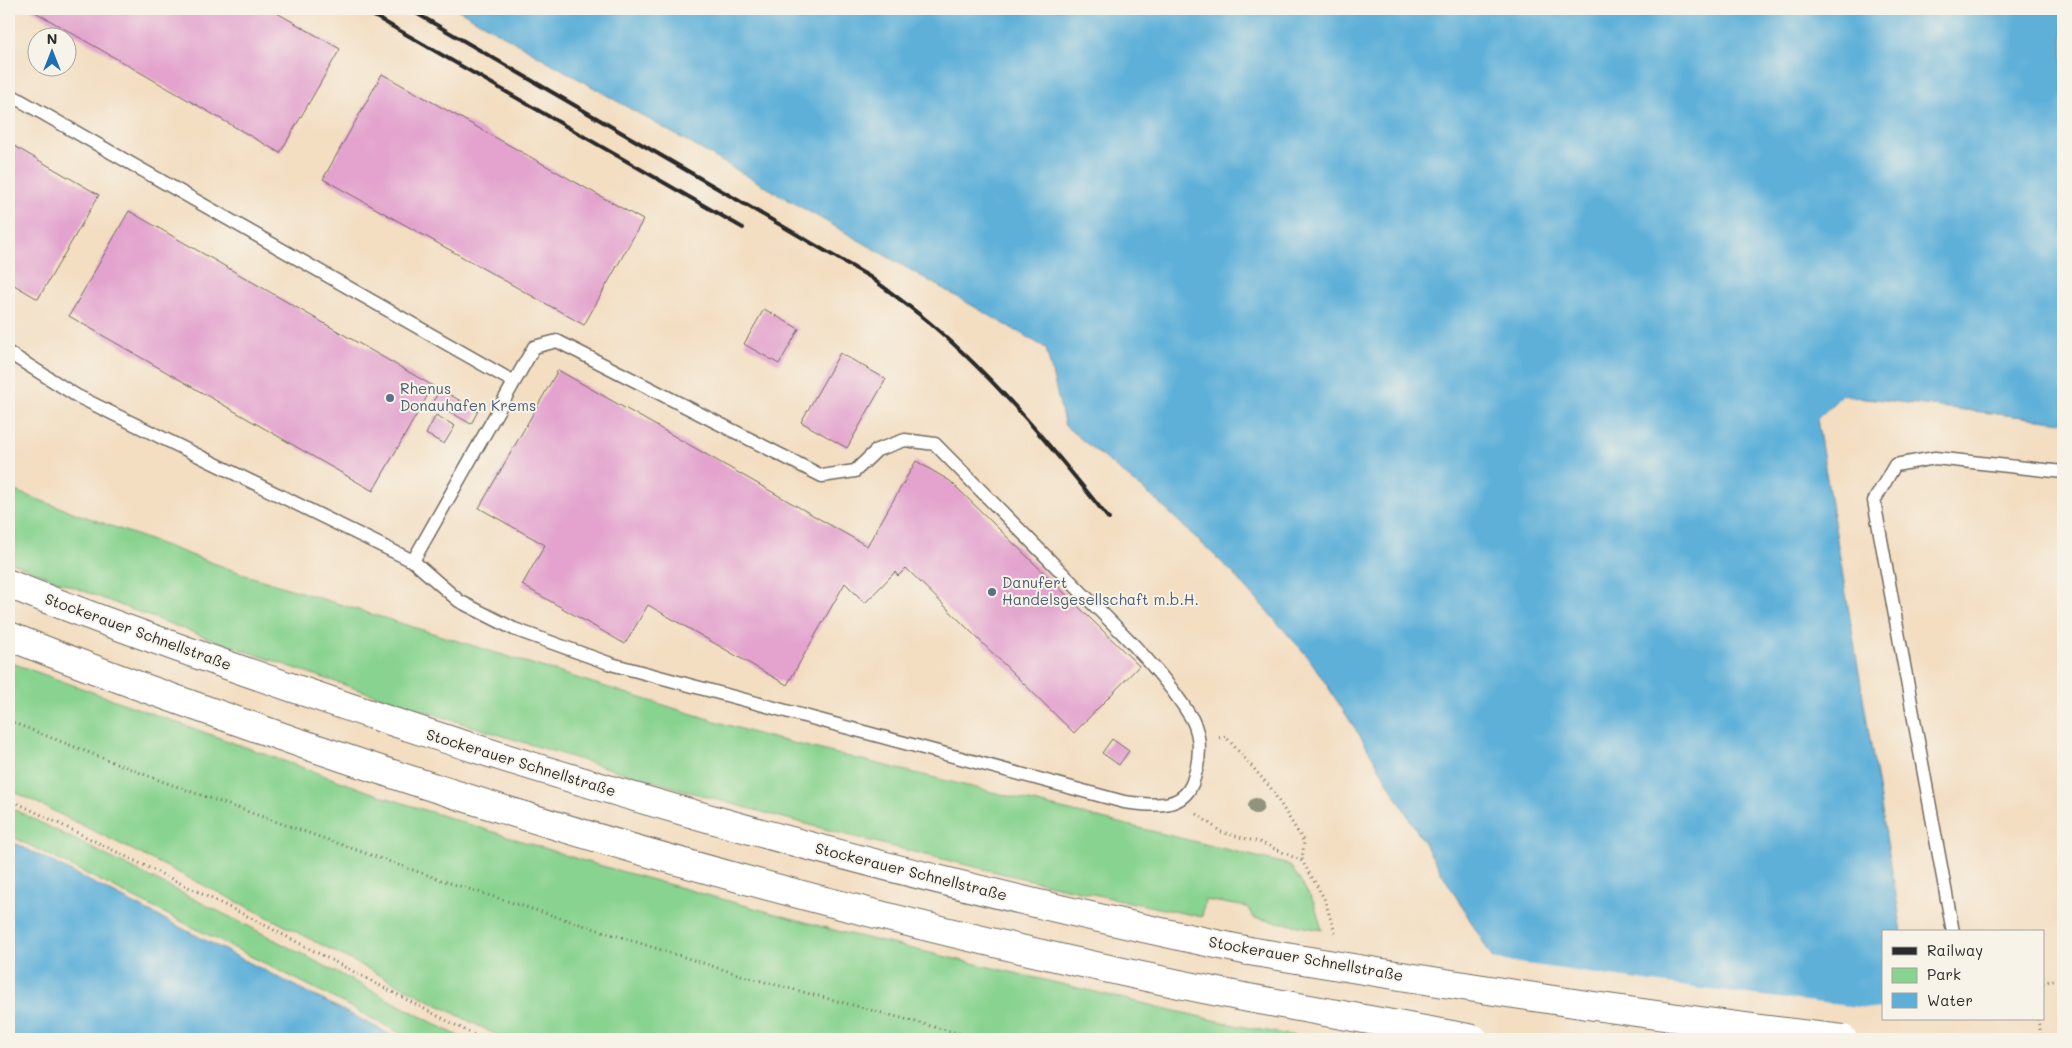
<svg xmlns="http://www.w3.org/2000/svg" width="2072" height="1048" font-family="Mali,sans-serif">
<rect width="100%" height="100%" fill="#f7f3e8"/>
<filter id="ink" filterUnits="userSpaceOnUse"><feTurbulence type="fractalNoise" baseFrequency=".02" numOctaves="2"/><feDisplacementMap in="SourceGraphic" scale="10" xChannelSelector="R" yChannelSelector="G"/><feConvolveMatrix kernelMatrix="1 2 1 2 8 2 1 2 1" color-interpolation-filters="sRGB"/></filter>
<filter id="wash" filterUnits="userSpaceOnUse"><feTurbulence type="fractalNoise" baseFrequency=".0096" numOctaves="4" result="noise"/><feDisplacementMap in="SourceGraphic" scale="20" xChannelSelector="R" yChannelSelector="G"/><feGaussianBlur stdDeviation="1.12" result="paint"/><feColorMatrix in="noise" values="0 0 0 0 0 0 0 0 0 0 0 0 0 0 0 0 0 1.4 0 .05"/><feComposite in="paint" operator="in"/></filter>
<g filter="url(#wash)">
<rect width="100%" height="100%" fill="#f3dec2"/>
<path fill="#89d390" stroke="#5a7f5e" d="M9 489 249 576 760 735 1290 865 1314 903 1322 930 1254 918 1247 907 1205 900 1202 917C958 868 718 804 481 729 322 679 163 625 9 561Z
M9 662 381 796 584 861 841 932 1239 1026 1313 1039H504L256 911 9 789Z
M9 807 250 927 464 1039H411L316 989 9 835Z"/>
<path fill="#5eb0d9" stroke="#446e82" d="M457 9H2063V422L1842 395 1817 419 1902 932H1883V1019L1541 1039 1362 739 1309 658 1232 572 1156 500 1065 426 1046 348Z
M9 840 399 1039H9Z"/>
<path fill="#f3dec2" d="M1490 959 1702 989 1883 1010V1019H1920L1925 1039H1538Z"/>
<g id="blocks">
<path fill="#e3a3ce" d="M30 9H270L340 49 280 153Z
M382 74 643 220 584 325 323 179Z
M9 143 99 195 38 299 9 282Z
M129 211 433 386 373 491 69 316Z
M764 309 799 329 779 364 744 344Z
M840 353 886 379 847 448 801 422Z
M558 370 867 546 916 461 950 481 1139 666 1074 733 906 568 898 576 895 572 865 603 845 583 787 685 648 605 625 644 522 585 545 545 479 508Z
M440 389 478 411 471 424 433 402Z
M436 415 455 426 444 444 426 434Z
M1112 739 1129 751 1119 765 1102 753Z"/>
</g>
</g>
<g filter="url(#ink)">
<use href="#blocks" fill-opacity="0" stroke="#716a60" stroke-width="1"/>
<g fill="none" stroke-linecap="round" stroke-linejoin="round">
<defs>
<path id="service" d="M9 94 514 382
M9 353 77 396 413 561 534 347 557 341 822 476 855 471 877 450 905 440 935 444C984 494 1033 544 1082 593 1121 632 1164 672 1192 719 1202 738 1200 759 1194 778 1185 812 1150 805 1124 802L611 664 514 629 459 601 413 561
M1953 932 1874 501 1895 465 1935 458 2063 472"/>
<path id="trunk" d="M9 584C103 622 200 656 296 689 608 797 926 883 1249 951
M9 636C105 675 203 709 300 743 608 849 924 933 1243 997"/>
</defs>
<use href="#service" stroke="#716a60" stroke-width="15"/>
<use href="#trunk" stroke="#716a60" stroke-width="30"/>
<path stroke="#716a60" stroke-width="3" stroke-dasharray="1 4" stroke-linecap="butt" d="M9 721 161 781 450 883 750 978 980 1039
M1219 738 1226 737 1270 787 1304 842 1302 861
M9 799 253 919 482 1039
M1197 814 1221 832 1262 843 1302 861 1324 898 1336 936
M2043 983 2063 977
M2038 1019 2042 1039"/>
<use href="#service" stroke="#fff" stroke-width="12"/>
<use href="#trunk" stroke="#fff" stroke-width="28"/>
<path stroke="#2b2b2b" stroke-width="4" d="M362 9 743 228
M409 9 870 277C890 292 911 307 931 324 998 381 1054 450 1109 519"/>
<defs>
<path id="trunk-bridge" d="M1249 951C1447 984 1644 1016 1843 1039
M1243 997 1474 1039"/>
</defs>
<use href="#trunk-bridge" stroke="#716a60" stroke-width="30" stroke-linecap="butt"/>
<use href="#trunk-bridge" stroke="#fff" stroke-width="28"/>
</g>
<circle fill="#92937d" cx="1256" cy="806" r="8"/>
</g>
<g fill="#5c6f8a" stroke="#f7f3e8" stroke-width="2">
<circle cx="390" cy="398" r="5"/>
<circle cx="992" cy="592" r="5"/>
</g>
<g text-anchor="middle" stroke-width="4" stroke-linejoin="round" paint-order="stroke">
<g font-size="15" fill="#4e5e75" stroke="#f7f3e8" text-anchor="start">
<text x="400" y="394">Rhenus<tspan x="400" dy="17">Donauhafen Krems</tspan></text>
<text x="1002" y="588">Danufert<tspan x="1002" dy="17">Handelsgesellschaft m.b.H.</tspan></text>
</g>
<g font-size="15" fill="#2b2b2b" stroke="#f7f3e8">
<text transform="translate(138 632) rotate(20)" y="5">Stockerauer Schnellstraße</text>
<text transform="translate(521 763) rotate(17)" y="5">Stockerauer Schnellstraße</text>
<text transform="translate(911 872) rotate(14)" y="5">Stockerauer Schnellstraße</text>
<text transform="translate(1306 959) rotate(10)" y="5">Stockerauer Schnellstraße</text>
</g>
</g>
<rect width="2072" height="1048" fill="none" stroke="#f7f3e8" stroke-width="30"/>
<rect x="1882" y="930" width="162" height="90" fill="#f7f3e8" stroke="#a5a39c"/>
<rect x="1892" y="947" width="25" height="8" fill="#2b2b2b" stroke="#a5a39c"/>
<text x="1927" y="956" font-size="15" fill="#2b2b2b">Railway</text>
<rect x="1892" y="968" width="25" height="15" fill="#89d390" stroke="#a5a39c"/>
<text x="1927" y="980" font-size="15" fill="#2b2b2b">Park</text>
<rect x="1892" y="993" width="25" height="15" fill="#5eb0d9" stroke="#a5a39c"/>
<text x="1927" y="1006" font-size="15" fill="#2b2b2b">Water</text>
<g transform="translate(52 52)"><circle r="24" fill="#f7f3e8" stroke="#a5a39c"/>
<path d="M0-4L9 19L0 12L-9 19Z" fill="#1f6fb2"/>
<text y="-8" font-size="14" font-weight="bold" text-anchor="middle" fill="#2b2b2b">N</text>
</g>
</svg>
